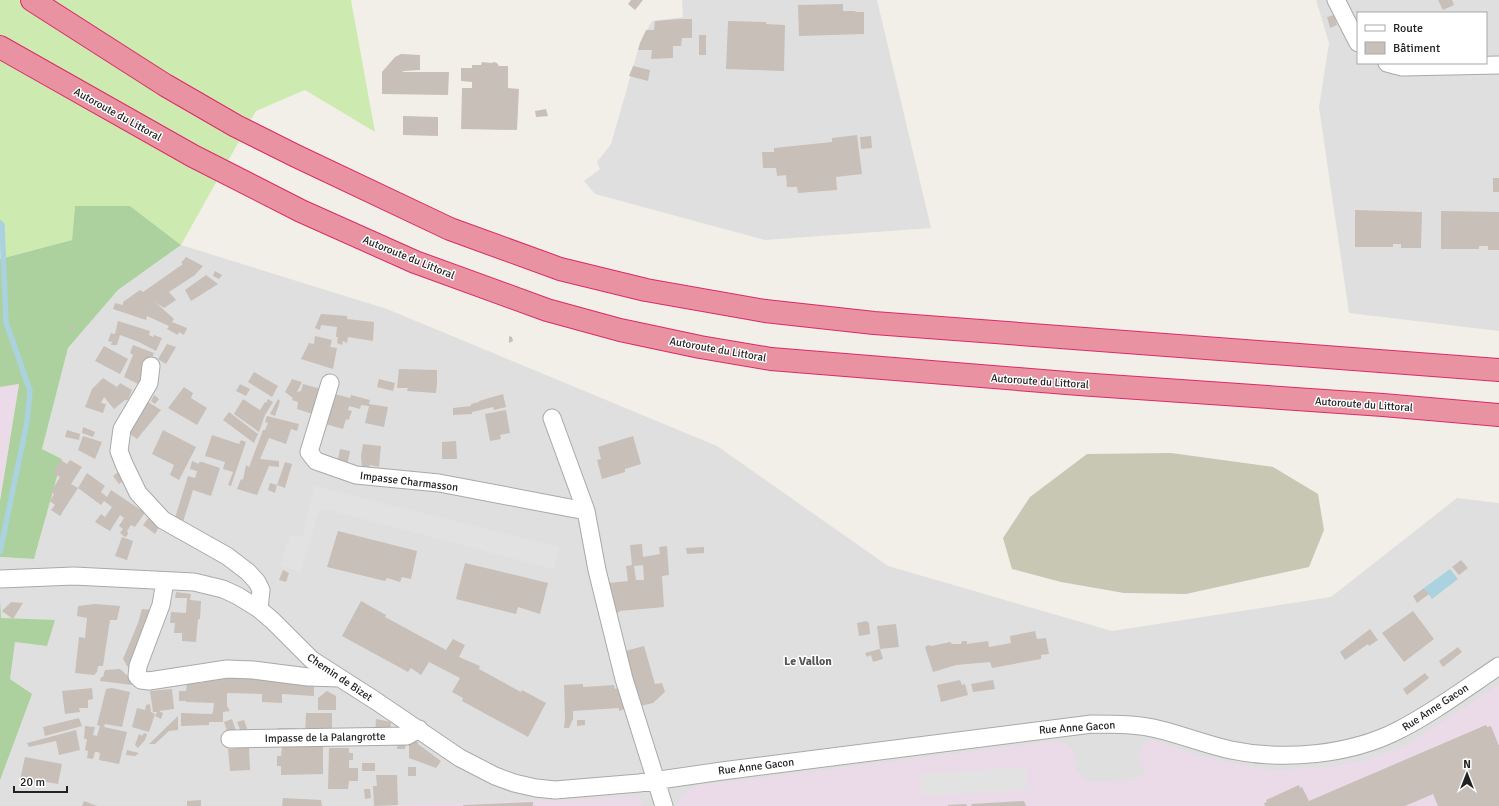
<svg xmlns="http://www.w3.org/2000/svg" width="1499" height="806" font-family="Signika,sans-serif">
<rect width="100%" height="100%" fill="#f2efe9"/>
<path fill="#e0dfdf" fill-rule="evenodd" d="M682 0H877L931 228 765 240 595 194 584 181 600 169 597 162 611 144 640 43 652 21 683 17Z
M1316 0H1499V331L1349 313 1319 107 1329 43ZM1358 13H1486V63H1358Z
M181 245 387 309 717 446 888 566 1112 631 1331 597 1457 498 1499 503V806H0V557L34 559 62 459 42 449 68 348 118 290Z"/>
<path fill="#ebdbe8" d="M19 384 0 501V387Z
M1499 685V806H676L685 792 696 786 1055 741 1068 745 1074 753 1076 769 1087 782 1128 781 1146 773 1139 760 1143 745 1149 739 1198 755 1235 764 1274 770 1329 767 1366 760 1407 745Z
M640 797 642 806H379Z"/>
<path fill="#c7c7b4" d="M1171 453 1273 467 1318 494 1324 530 1309 567 1186 594 1124 593 1061 582 1012 569 1003 538 1030 497 1087 454Z"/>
<path fill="#cdebb0" d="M0 0H351L375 132 305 90 256 111 181 245 130 206H75L72 240 0 259Z"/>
<path fill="#add19e" d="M75 206H130L181 245 118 290 68 348 42 449 62 459 34 559 0 557V501L19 384 0 387V259L72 240Z
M0 599 1 618 55 620 47 646 15 642 10 679 32 694 0 780Z"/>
<path fill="#e2e2e2" d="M314 486 559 547 553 569 325 509 318 513 301 572 280 566 290 535 303 536Z
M1026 767 1027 790 922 796 920 774Z"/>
<path fill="#aad3df" d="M1450 569 1458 579 1432 599 1424 588Z"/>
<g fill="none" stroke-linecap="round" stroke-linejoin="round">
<path stroke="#aad3df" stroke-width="5.5" d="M0 223 2 225 6 322 30 391 27 422 0 552"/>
</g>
<path fill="#c7bfb8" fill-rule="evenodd" d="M631 0H643L635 10 628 4Z
M1438 0H1452L1454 5 1443 10Z
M843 4V11H856L855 12H864V34L799 36 798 5Z
M1334 15 1337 25 1330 28 1327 17Z
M679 19H692V38H682L681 46H673V58L651 59 652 50H638L640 43 646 30H654L655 21Z
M728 21 766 22V24L785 25 784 71 726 69Z
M699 35H706V55H699Z
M401 54 420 55V70L404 71 402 72H449L448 95 382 94V72L395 57Z
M482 62 492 63 494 62 497 63 499 66H508V88L519 89 517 130 461 129 462 88H472V82L461 81V68H472V65H481Z
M633 66 650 70 648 81 629 76Z
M546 109 548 116 536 117 535 111Z
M403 116 438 117V136L403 135Z
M857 135 862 174 836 177 837 190 798 193 797 187H787L786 175 777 176 776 168H763L762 152H774V148L832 142V138Z
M871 136 872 148 861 149 860 137Z
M1493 178H1499V192H1493Z
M1355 210 1422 212 1421 248H1401V244H1393V247H1355Z
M1441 211 1499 212V250H1488V246H1479V249H1441Z
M186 257 203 266 195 275 169 292 176 300 164 308 155 302 174 319 172 322 187 328 184 335 179 332 178 335 167 329 169 326 147 316 146 320 113 309 115 303 123 305V302L140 290 143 292 183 264 181 263Z
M215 271 222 275 219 279 213 276Z
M206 275 218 284 191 301 185 290Z
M321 314 347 316V319L374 322 373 341 348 337 347 343 343 341 342 345 337 343 338 337H336L337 327 321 325 320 330 315 328Z
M118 321 150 331 149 335 153 337 154 335 162 338 156 351 139 342 120 335 117 345H111L112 342 108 341 111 333 115 334Z
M72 326 75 328 71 331 69 328Z
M315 336 332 340 330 347 337 348 333 369 301 359 309 343 314 344Z
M509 336 512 337 513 341 509 343Z
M167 344 176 347 166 364 158 359Z
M133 345 154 353 140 385 124 377 133 355 130 353Z
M104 346 128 359 120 374 95 361Z
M399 369 437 370V383L436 393 407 391 408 388H397Z
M254 372 278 386 272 397 248 382Z
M103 378 117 387 120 383 132 390 128 400H125L114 409 104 397 101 403 106 404 103 413 85 407 92 389Z
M292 379 302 382 297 392 301 391 303 384 321 389 316 415 297 409 298 402 292 400 293 398 285 392Z
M379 379 395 383 393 391 377 387Z
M240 384 250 389 246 396 236 391Z
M184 387 193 393 191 398 207 408 197 425 168 408Z
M331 393 350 398 351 395 370 400 369 404 388 407 384 427 365 423 369 406 361 405 360 409 349 406 348 410 352 411 350 416 349 420 346 419 343 429 322 423Z
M503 394 506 407 494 410 493 407 472 412V414L453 415V408L471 406V404L479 402V401Z
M154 395 159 399 155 404 151 401Z
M243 399 260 410 265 402 266 403 268 399 273 402 265 415 259 432 234 414Z
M278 399 280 401 275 416 270 414Z
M148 402 161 410 137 439 126 431Z
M506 410 510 433 500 435 501 439 490 441 485 414Z
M229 412 258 434 254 443 223 420Z
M267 416 299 424 297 431 291 429 286 444 269 438 260 459 279 461V467L269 466 257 495 237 489 241 479 243 480 246 465 249 467 263 430H265L268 423 265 422Z
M83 427 95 432 93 437 82 433Z
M67 430 80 434 79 440 65 437Z
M163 430 196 447 179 480 170 475 174 465 152 454Z
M212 435 239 444 241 440 246 442 231 486 228 485 233 472 223 469 225 462 205 456Z
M83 436 102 442 95 459 78 450Z
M633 436 641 464 625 469V472L602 479 597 460 601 459 598 447Z
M456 441 457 459H442V442Z
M363 444 381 446 379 467 370 465 369 469 362 468 361 456Z
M340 449 350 451 347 466 337 464Z
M61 460 67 464 70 460 82 467 71 484 78 488 60 516 51 510 55 505 50 501 54 494 51 492 60 477 53 473Z
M192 461 199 464V462H202L220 468 211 496 193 490 183 522 175 518 188 476 195 478 197 471 190 469Z
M285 462 292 464 285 488 277 485Z
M118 472 124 480 119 484 113 476Z
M87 473 105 486 101 492 107 497 111 490 141 510 142 508 146 511 135 527 131 525 127 531 128 533 127 536 125 537 120 533 123 529 119 526 124 518 120 515 110 531 95 522 101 514 105 517 112 507 104 501 101 505 78 488Z
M270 483 277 485 275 493 268 490Z
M149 517 160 525 155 534 143 525Z
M338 531 417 551 411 579 402 577 400 582 387 578 385 581 327 567Z
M122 537 133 541 127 560 115 556Z
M642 544 643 557 660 554 659 547 667 546 669 575 662 576 664 607 620 611 615 615 609 583 628 581 626 566 632 565 630 545ZM643 565 644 580H636L634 566Z
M704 547V553L687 554 686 548Z
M1461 560 1468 568 1459 575 1452 567Z
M465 563 548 583 540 614 518 607 516 614 456 599Z
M283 570 289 573 286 582 279 580Z
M1424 588 1429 594 1417 603 1413 596Z
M176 592 191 594 190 600 201 601 200 619H198L196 642 182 641V633H174L175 623H170L171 612 186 613 187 598H175Z
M361 601 386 615 385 617 446 650 453 639 465 645 459 657 480 666 479 669 521 692 522 690 546 703 528 737 462 701 463 698 452 692 460 678 429 662 421 675 411 668 408 672 342 636Z
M11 602 23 603 13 619 2 611Z
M95 604 120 606 117 620H110L103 666H98L97 672 94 675 75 673 79 637 85 638 87 618 77 616 78 606Z
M142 609 155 610 132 668 127 666 123 659 138 623Z
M1413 611 1434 639 1404 662 1382 633Z
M866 621 869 623 870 634 859 636 857 623Z
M896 624 899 647 880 649 883 659 873 662 871 655 867 657 865 653 880 649 877 626Z
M1370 629 1378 640 1369 646 1368 644 1345 660 1340 652Z
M1035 631 1037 639 1046 638 1049 654 1041 655V659L992 668 990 662 956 665 933 672 925 647 928 645 932 646 950 642 952 644H961L962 641H967V644L988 641 989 647 1011 643 1010 636Z
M644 646 655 684 662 683 665 692 653 703 636 707 625 651Z
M1458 647 1462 652 1443 667 1439 661Z
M120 669 130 678 132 685 100 681 101 677H103L105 670Z
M1425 673 1429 678 1407 695 1403 689Z
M204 677H228L306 681 314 684V696L282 694V703L262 702V694L227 693V706L230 711 223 712V722H209V725L181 726V713L212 714 213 712 214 703 186 702V701H179V691H186L187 683H203Z
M960 680 962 685 965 684 968 695 941 702 937 685Z
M993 680 995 689 973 692 971 684Z
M583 684V687L614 685 615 689 622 687 628 708 619 711V708L573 711V719L569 728H564L565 718 564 685Z
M92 688 93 699 88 700V708H79L80 712 65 714 62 691Z
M112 688 130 692 122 727 105 724 104 727 127 732 119 764 99 760 100 753 97 752H95L93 759 87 758 88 751 85 750 87 739H84L85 726 95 727 93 735 97 736 100 726 97 725 106 689Z
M172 689 174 709 159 711 163 713 161 719 155 716 157 712H153L150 691Z
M327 691 336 696V710H318V698Z
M150 704 151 712 155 714 149 732 132 727 137 708 145 710 146 705Z
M306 713H332V734H305Z
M178 716V730L169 731 155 744H149Z
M79 718 82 726 45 736 43 727Z
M232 719 237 734H228L224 722Z
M376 719 391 722 390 732 375 734Z
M244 720 249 734H242L237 722Z
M577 720H585V725L577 726Z
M1486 725 1487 727 1491 726 1499 746V806H1438L1433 794 1405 806H1265L1264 803 1267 802 1266 800 1299 785 1300 788 1302 787 1309 801Z
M277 728H296L295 734H277Z
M76 730 80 750 59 755 56 741 29 747 27 743Z
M144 733 147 734 145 740 138 748 135 745 139 734 142 736Z
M398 741H406L405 749H397Z
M409 741 418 742V744L441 761 436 768 409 758Z
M282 746H323V774L281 775V766H277V756H281Z
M249 747 250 770 230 771 228 749Z
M329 748H349V753H353V760H349V768H358V781H349L348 789H328Z
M127 750 139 753 135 756 126 755Z
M25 757 62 764 58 784 40 781V784L20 780Z
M362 763H375V771H362Z
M408 767H416V776H408Z
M376 775H397L398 805 374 806 373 786H377Z
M364 789H370L371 798 365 799Z
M283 798 321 800 322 806H282Z
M201 800V806H187V801Z
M84 801 97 806H82Z
M1024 801 1026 806H972L971 804Z
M533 802V806H463V805Z
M966 804 967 806H948V805Z"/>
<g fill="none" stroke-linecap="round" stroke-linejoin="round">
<defs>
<path id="minor" d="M1336 0 1358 43
M1387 63 1402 67 1499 65
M151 366 149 383 122 429 119 451 124 464 138 493 163 520 227 556 248 572 257 582 261 590 259 609
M330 383 309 452 316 461 356 475 439 483 586 511
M552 418 586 511 597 570 624 679 664 806
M0 579 74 576 194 582 223 589 238 596 259 609 273 621 312 660 376 701 460 758 495 776 514 783 536 788 555 790 639 783 722 771 1092 724C1116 724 1139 724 1161 730 1185 736 1208 745 1231 750 1284 761 1349 755 1397 731 1433 713 1466 688 1499 666
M165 581 161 605 138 666 137 676 141 680 149 681 227 669 253 670 308 677 340 678
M230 739 407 736 419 729"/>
<path id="motorway" d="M32 0 165 85 236 126 296 156 450 229 560 269 646 290 765 311 874 323 1499 370
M0 47 193 156 301 211 415 262 547 310 620 330 700 347 771 359 1079 384 1383 405 1499 415"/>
</defs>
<use href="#minor" stroke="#a9a9a9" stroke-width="19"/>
<use href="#motorway" stroke="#dc2a67" stroke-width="24"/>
<use href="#minor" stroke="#fff" stroke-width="17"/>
<use href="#motorway" stroke="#e892a2" stroke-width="22"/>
</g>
<g text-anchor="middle" stroke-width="3" stroke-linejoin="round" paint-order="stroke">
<g font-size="11" fill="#222" stroke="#fff">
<text transform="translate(118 114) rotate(29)" y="4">Autoroute du Littoral</text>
<text transform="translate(409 257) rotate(22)" y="4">Autoroute du Littoral</text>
<text transform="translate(718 349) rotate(10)" y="4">Autoroute du Littoral</text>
<text transform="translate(1040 381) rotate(4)" y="4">Autoroute du Littoral</text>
<text transform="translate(1364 404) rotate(4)" y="4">Autoroute du Littoral</text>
<text transform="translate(409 481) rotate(7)" y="4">Impasse Charmasson</text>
<text transform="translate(340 677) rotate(34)" y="4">Chemin de Bizet</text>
<text transform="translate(1435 707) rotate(-33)" y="4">Rue Anne Gacon</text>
<text transform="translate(1077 727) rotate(-4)" y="4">Rue Anne Gacon</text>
<text transform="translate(325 737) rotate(-1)" y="4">Impasse de la Palangrotte</text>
<text transform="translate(756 766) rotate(-7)" y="4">Rue Anne Gacon</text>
</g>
<g font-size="12" font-weight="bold" fill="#555" stroke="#fff">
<text x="808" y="665">Le Vallon</text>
</g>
</g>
<rect x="1357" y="12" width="130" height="52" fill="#ffffff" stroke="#a7a7a7"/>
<rect x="1365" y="25" width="20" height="6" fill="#ffffff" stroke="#a7a7a7"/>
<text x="1393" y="32" font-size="12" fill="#222222">Route</text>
<rect x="1365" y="42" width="20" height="12" fill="#c7bfb8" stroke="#a7a7a7"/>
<text x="1393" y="52" font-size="12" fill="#222222">Bâtiment</text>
<g transform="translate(1467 774)" stroke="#ffffff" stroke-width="3" paint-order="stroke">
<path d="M0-3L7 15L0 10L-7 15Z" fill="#222222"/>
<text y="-6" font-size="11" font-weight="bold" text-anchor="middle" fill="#222222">N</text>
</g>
<path d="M14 786v6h53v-6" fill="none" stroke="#222222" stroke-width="2"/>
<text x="20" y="786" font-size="12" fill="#222222" stroke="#ffffff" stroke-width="3" paint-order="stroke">20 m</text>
</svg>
